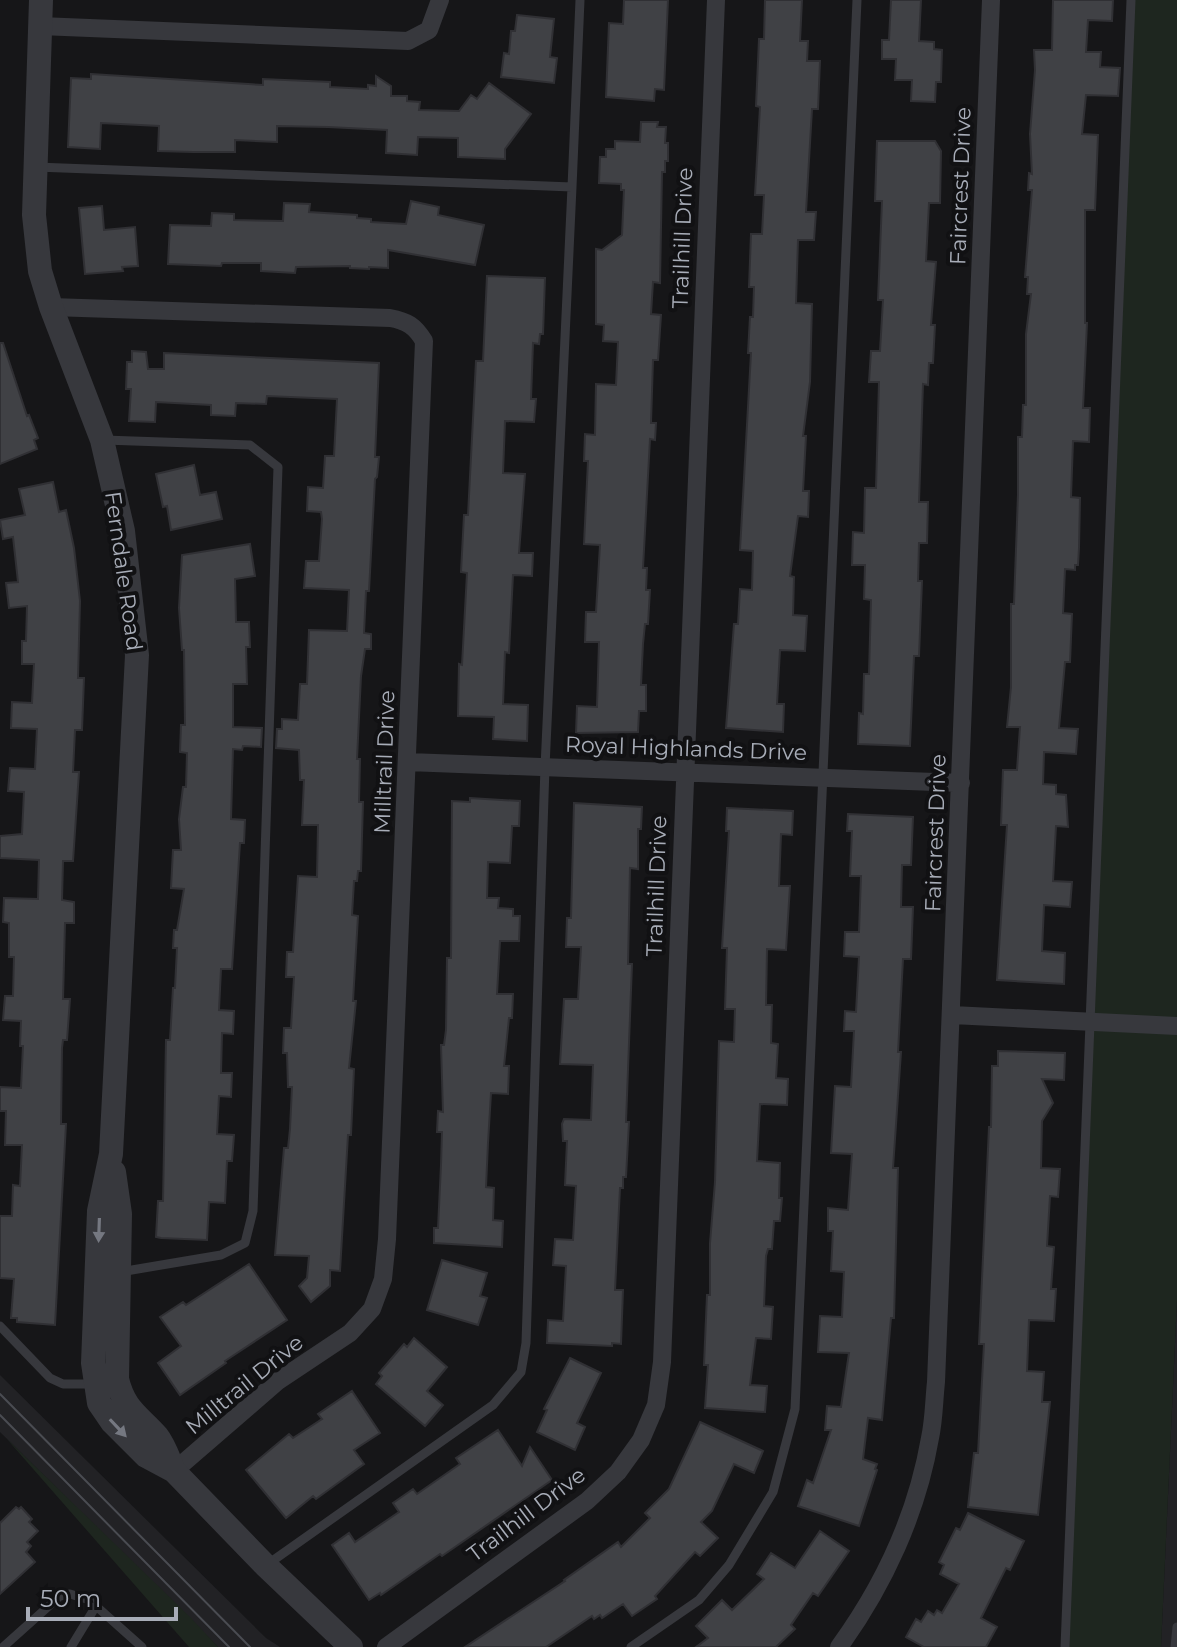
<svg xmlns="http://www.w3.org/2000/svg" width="1177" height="1647" font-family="Montserrat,sans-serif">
<rect width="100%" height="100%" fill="#161618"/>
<path fill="#222225" d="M1177 1300V1647H1161Z
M0 1375 266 1638 280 1647H218L0 1432Z"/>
<path fill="#1e261f" d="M1128 0H1177V1300L1161 1647H1065Z
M6 1438 191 1618 218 1647H189Z"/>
<path fill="#404145" stroke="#303034" stroke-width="2" d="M624 0H668L664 90 655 89 654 101 606 97 609 23 623 24Z
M765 0H802L800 41H808L807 61H820L818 109H812L806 212H816L814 240H798L796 303 812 304 810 382 803 436H806L803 491H809L808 517 798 516 790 576 794 577 793 615 807 616 805 651 780 650 777 704H784L783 732 726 728 734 624H738L740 589 752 590 753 551 740 550 751 353H748L750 317H753L754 287H749L751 234H762L764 195H755L760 107 756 106 759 39H764Z
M891 0H921L919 41 934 42V49L942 50 941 82H936L935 102 911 101 912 80H895L896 59H882V40H889Z
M1053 0H1113L1112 21 1088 20 1086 52H1101L1100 67 1120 68 1118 96 1086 95 1082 134 1098 135 1095 210H1085V323H1087L1083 408H1090L1089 442 1073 441 1071 497 1080 498 1079 548 1078 565H1075V570L1065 569 1063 613 1072 614 1070 662H1065L1059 728 1078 729 1076 754 1044 752 1043 784 1056 785V794L1066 795 1068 827 1056 826 1053 881 1072 882 1070 907 1044 905 1042 951 1065 953 1064 984 997 980 1007 825H1001L1003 770H1017L1020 727H1007L1011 687V604H1014L1018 494V437H1022L1023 405H1026V334L1031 294H1027L1028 277H1025L1032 190H1028L1029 173 1032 174 1030 134 1035 70 1034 50H1052Z
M517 15 554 19 550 57 557 58 554 83 501 77 504 53 509 54 511 31H515Z
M91 74 263 85V79L330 82V87L368 89V85L376 86V76L391 86V96H407V101L420 102 419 110 459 111 471 95 477 99 489 83 531 114 505 149V159L458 157V138L418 137 417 155 386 153 387 130 328 127 277 126V142L235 140V152H193L158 151 159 126 101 123 100 149 68 147 71 78 91 79Z
M641 122H658L657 127H666L665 143H668V161H665V172H662L660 283 653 282 651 314 661 315 658 360H653L651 423H656L655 440 650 439 643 568H647L646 590H650L648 624H645L643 644 641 685H646V711H639L638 732 576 733 577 706 597 707 599 642H585L586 612H596L600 545 584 544 588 461H584L585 434 595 435 596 384 616 385 618 342 603 341 604 325 596 324V249L602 250 622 235 624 190H621V184L599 183 600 157H606V149H615V141L640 142Z
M877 141H935L941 151 940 203H929L926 261 936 262 931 325H935L933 363H929L928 385 923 384 919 502H928L927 543H919L918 581H922L919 656H914L910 746 858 744 859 713 863 714 864 674H869L871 600 864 599 865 565H852L853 532 864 533 865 488H876L879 382H869L871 351H880L883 300H878L882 201H875Z
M411 201 439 207 438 215 484 225 475 265 388 250V268L369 267V269L350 268V266L296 267 295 273 261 271V263H222L221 266 168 264 170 225 211 226 212 213 234 214V220L283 221 284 203 310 204 309 212 357 215V218L371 219V222L406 224Z
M102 206 104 230 135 227 138 266 122 267 123 271 85 274 79 208Z
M487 276 545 278 543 334H540L539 344 533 343 531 399H536L534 422 505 421 503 473 525 474 519 553H533L532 576 513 575 509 653 505 652 503 704 528 705 527 741 493 739 494 717 458 716 459 664 462 665 467 573 461 572 464 515H468L476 361H483Z
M0 343H3L27 416 29 415 38 438 34 440 37 449 0 464Z
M132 351 146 352 148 369H164V353L379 363 375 457H379L377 477 375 479 369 591H366L364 633 371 634V649H365L361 676 357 759H360L359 802H363L361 871H358L357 881H354L352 915 358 916 353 1001H356L349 1068 354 1069 351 1135H348L340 1271 330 1270V1286L311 1302 299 1286 307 1278 309 1256 275 1255 284 1148H288L290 1129 292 1087H288L287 1053H283L284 1028H291L294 977H286L287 952H293L298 876 317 877 318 825H302L304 780H300L299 750 276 748 277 729H282V719L298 720 300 684H307L309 630 347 631 349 590 304 588 306 561H319L322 519 321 512 307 511 308 487 323 488 325 456H334L337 399 267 396 266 404 236 403 235 416 211 415V405L156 402 155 422 129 421 131 389H126L127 362H132Z
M194 465 200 495 216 492 222 519 171 530 167 506 163 507 156 474Z
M53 482 59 512 66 510 74 548 80 601 78 678H84L82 730H75L73 772H79L73 861H63L62 900 74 902V923H65L63 999H70L67 1040H63L62 1048 61 1124H66L55 1325 17 1322V1318H11L14 1279 0 1278V1216H12L13 1185 20 1186 22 1145H5L6 1111H0V1087L21 1088 23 1046H20L21 1021 3 1020 5 996H13L14 957H9V923L3 922 4 898 38 899 39 860 0 858V836L22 834 24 792 8 791 10 768 35 769 37 729 11 728 12 702 32 703 34 664H22V641H26L27 606 9 608 6 583 18 582 13 537 3 539 0 520 25 515 19 489Z
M250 544 255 576 235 579 236 622H249L250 647H246L247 684H233V727L262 728 261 747 243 746 242 750 233 749 231 819 245 820 244 843H240L232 969H221L219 1010 234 1011 233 1034 222 1033 221 1073H232L231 1097 219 1096 217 1134 234 1135 232 1161H227L225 1203 209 1202 207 1240 161 1238 156 1237 158 1201H163L166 1040H170L173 988H175L177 948H173L174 930H177L184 889 171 888 173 850H181L179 819 183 787H186L187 753 180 752 181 725H185L184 650H182L179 608 182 555Z
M470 798 520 801 519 826H512L510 863 488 862 487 898H499L498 908 513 909V916H520L519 941H500L497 994H513L512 1018H509L504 1066H509L508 1094 491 1093 488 1143 486 1187 494 1188 493 1220 503 1221 502 1247 434 1243V1228H438L441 1165 442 1132H437L438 1111 443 1112 441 1045H444L446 1030 447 958H451L452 801 470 802Z
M574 803 642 807 641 829H638V869L630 868 628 964H632L626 1122H629L626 1177H623V1188H620L615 1290H623L621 1344 612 1343V1346L547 1343 548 1320 563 1321 566 1266 553 1265 555 1239 573 1240 576 1186 565 1185 567 1141H563L562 1124 564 1119 591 1120 593 1065 560 1064 564 999H578L581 947H566L567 918H571Z
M727 808 793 811 792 835 781 834 779 886H790L786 950 767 949 766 1005H772L771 1043 778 1044 776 1078 788 1079 787 1105 760 1104 757 1161 780 1163 779 1198H782L780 1221H774L772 1249H768L766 1256 764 1306 773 1307 771 1339 756 1338 750 1385 767 1386 765 1412 705 1408 708 1365H704L707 1295H710V1243L715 1182 719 1041 734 1042 735 1009H725L727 948H722L729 831H726Z
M848 814 913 817 911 865H902L901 907H913L911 959H903L898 1052H901L893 1168H898L894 1318H891L882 1420 868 1418 863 1459 877 1464 875 1469 877 1470 859 1526 798 1506 807 1480 813 1483 831 1430H825L827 1406 841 1407 849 1353 818 1352 820 1316 842 1317 844 1272 831 1271 833 1231H828V1208L848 1210 852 1154 831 1153 835 1086 851 1087 854 1031H844L845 1011 856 1012 859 957 844 956 845 932H859L861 876H850L852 831H847Z
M998 1051 1065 1053 1064 1080 1042 1079 1053 1103 1042 1121 1041 1168 1060 1169 1058 1197 1050 1196 1047 1246 1054 1247 1051 1289H1056L1054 1321 1029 1320 1027 1371 1044 1372 1042 1402H1050L1038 1515 968 1507 974 1453H978L984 1344H979L989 1127H991L992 1066H998Z
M442 1260 487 1273 480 1296 487 1298 478 1325 427 1310Z
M249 1264 287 1320 225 1361 226 1363 180 1395 158 1363 181 1346 160 1317 183 1302 186 1305Z
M414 1338 447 1367 427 1391 443 1405 425 1426 376 1384 382 1376 379 1373 404 1344 407 1347Z
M570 1358 601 1373 577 1423 585 1427 575 1450 537 1432 547 1410 544 1409Z
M352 1391 380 1433 354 1450 364 1464 316 1499 313 1496 286 1518 246 1470 289 1434 293 1438 322 1419 318 1414Z
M700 1422 763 1451 754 1473 734 1464 712 1511 701 1522 718 1538 700 1556 695 1552 655 1596 657 1599 632 1616 623 1604 602 1618 600 1615 594 1619 592 1616 546 1647H465L565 1581 564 1580 618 1542 621 1547 650 1518 645 1513 669 1489Z
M498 1430 522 1466 530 1447 552 1480 442 1556 440 1554 381 1595 380 1593 369 1600 332 1545 349 1533 355 1542 399 1512 393 1503 413 1489 417 1494 460 1464 456 1458Z
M16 1507 19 1509 21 1507 32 1519 29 1522 38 1531 27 1542 31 1546 26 1552 35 1562 0 1594V1523Z
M968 1513 1024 1541 1010 1570 1006 1568 981 1618 997 1627 986 1647H924L906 1637 916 1619 921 1622 928 1611 934 1615 937 1610 942 1613 959 1584 940 1574 944 1565 939 1562 956 1528 960 1530Z
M820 1531 849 1551 818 1596 813 1593 791 1625 795 1629 776 1647H696L708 1638 696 1626 722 1600 732 1610 764 1579 757 1574 771 1553 795 1568Z"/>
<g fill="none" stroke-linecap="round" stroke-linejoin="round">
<path stroke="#37383d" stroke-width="9" d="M36 167 572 187 580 0
M104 440 250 445 278 467 253 1211 245 1243 221 1255 120 1272
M0 1326 50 1378 63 1384H94
M268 1564 493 1405 521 1372 526 1343 545 767 572 187
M96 1606 142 1647
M3 1647 60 1596 70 1594 93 1601 96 1606 71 1647
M631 1647 699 1600 729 1565 773 1492 795 1409 857 0
M1065 1647 1131 0
M1175 1647 1177 1627"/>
<path stroke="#37383d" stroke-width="18" d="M40 26 408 41 429 30 440 0
M51 307 390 318C407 321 415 326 424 341L387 1239 383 1279 372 1309 350 1333 278 1381 174 1471
M408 762 961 783
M952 1015 1177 1026
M386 1647 587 1501 618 1472 641 1440 656 1405 662 1362 716 0
M839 1647C884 1585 917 1513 930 1438 934 1420 934 1400 936 1382L991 0"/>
<path stroke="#37383d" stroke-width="24" d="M41 0 34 215 40 271 51 307 102 440 123 531 137 655 111 1154 99 1211 93 1363 99 1403 112 1422 146 1456 174 1471 265 1565 351 1647
M114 1172 120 1214 117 1379C124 1409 138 1415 157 1436 165 1446 169 1460 174 1471"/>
<path stroke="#4a4c52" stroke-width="2" d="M0 1394 250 1647
M0 1415 229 1647"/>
</g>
<defs><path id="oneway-solid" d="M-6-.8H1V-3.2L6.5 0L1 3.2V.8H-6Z" transform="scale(2)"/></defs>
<g fill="#757881">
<use href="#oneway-solid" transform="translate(99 1230) rotate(92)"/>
<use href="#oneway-solid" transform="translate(118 1428) rotate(47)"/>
</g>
<g text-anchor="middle" stroke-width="8" stroke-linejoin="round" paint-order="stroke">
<g font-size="22" fill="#a8adb8" stroke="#111113">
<text transform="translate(960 186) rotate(-88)" y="8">Faircrest Drive</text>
<text transform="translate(682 238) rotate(-88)" y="8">Trailhill Drive</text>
<text transform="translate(124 571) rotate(82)" y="8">Ferndale Road</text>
<text transform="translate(686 748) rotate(2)" y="8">Royal Highlands Drive</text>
<text transform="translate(384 762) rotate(-88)" y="8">Milltrail Drive</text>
<text transform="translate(935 833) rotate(-88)" y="8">Faircrest Drive</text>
<text transform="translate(656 886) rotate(-88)" y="8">Trailhill Drive</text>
<text transform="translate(244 1384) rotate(-39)" y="8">Milltrail Drive</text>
<text transform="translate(526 1514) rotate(-37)" y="8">Trailhill Drive</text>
</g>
</g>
<path d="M28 1607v12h148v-12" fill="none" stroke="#a8adb8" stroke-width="4"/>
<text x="40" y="1607" font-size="24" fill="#a8adb8" stroke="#111113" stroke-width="6" paint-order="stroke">50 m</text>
</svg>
